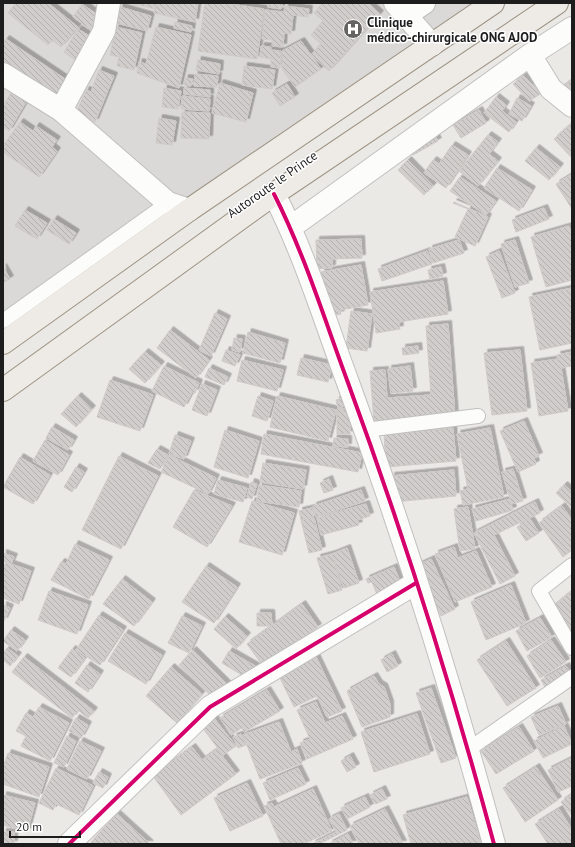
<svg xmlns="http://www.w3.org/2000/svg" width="575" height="847" font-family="'PT Sans',sans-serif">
<defs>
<pattern id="building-back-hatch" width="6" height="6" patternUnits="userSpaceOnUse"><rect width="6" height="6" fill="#d0cdcb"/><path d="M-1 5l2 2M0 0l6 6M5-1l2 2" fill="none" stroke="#b2b0ae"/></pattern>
<filter id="shadow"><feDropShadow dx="3.5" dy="-3.5" stdDeviation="0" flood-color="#0004"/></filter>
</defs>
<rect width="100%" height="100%" fill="#ebe9e6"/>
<path fill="#dad9d7" d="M3 3H481L3 321Z"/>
<path fill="url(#building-back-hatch)" stroke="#cecac8" filter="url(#shadow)" d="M16 3H48L78 27 61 47 52 40 48 45 8 13Z
M130 3H156L155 9Z
M157 3H198L195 22 154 13Z
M205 3H223L264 9 257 59 198 51Z
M269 3H282L281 9 268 7Z
M323 3H368L380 14 329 71 311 55 321 44 311 35 323 21 314 13Z
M82 4 95 13 92 31 73 17Z
M285 6 309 9 308 17 293 15 291 34 284 33 283 47 272 46 273 40 262 39 265 10 284 12Z
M120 7 151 16 147 31 116 23Z
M175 22 192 26 191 32 174 28Z
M116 27 142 33 134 70 117 66 119 57 110 55Z
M156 27 191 35 179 88 137 73 139 62 146 64Z
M78 29 93 38 75 60 64 52Z
M6 39 74 85 61 103 3 63V43Z
M301 41 321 69 295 87 282 69V51Z
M261 46 271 47V50L281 51 280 68 271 67V59L260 57Z
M198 60 220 64 219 74 196 70Z
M244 66 275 70 272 89 242 85Z
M99 70 114 76 95 122 76 114 86 90 91 92Z
M195 74 218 76 217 87 194 86Z
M523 76 542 93 529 101 513 84Z
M185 78 193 79 191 86 184 85Z
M572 80V103L560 89Z
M220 83 253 93 246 122 212 113Z
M287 84 295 97 280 106 272 93Z
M164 88 181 91 178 109 162 107Z
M184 88 210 90V97L184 94Z
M11 93 26 102 9 131 3 127V106Z
M182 96 210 99 209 111 181 109Z
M496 97 506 105 502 111 516 122 509 132 484 113Z
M517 98 531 106 522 121 509 114Z
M479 110 486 123 461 138 453 125Z
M182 112 210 113 209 139 181 138Z
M159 118 176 121 172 145 156 143Z
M20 122 33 131 36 126 57 140 52 147 57 151 39 177 3 152V146Z
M572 123V158L554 139Z
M433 133 438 141 413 155 408 147Z
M488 135 498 142 489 154 498 161 478 186 459 171Z
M452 145 468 155 446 188 424 173 433 160 439 164Z
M536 148 560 167 549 180 525 161Z
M408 160 433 186 424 195 398 170Z
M497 168 532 190 519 211 484 188Z
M572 174V209L556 184Z
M460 177 496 201 486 215 450 191Z
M454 202 488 217 475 246 455 237 468 209 453 203Z
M544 208 549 219 516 232 512 220Z
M25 210 47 223 37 239 15 226Z
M54 219 76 233 69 244 47 230Z
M569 226 572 235V280L546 287 531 237Z
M361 239 362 258 332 259V268L317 269 316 240Z
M459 240 464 253 433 263 429 249Z
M515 240 529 283 515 287 501 244Z
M427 251 432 264 382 281 378 269Z
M499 251 515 293 502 298 486 257Z
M361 265 368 305 340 310 341 314 329 316 321 272Z
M3 267 10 279 3 283Z
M441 267 443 276 430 279 428 270Z
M443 281 448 314 399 322 400 329 376 333 370 292Z
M572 288V343L540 350 529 297Z
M351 311 372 314 367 351 346 348Z
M215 313 227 319 211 356 199 350Z
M448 324 455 417 374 422 370 371 385 370 387 398 431 395 426 326Z
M170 330 209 360 196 378 157 348Z
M248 332 285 343 280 363 243 353Z
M234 338 242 339 240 352 232 350Z
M418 346 419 353 403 355 402 348Z
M226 350 240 355 235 366 222 361Z
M520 350 527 411 492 415 484 353Z
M145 352 161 365 145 383 129 369Z
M572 352V366L561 368 568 411 539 416 531 363 558 359 557 355Z
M301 358 332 365 328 382 297 375Z
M242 360 283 370 277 391 237 381Z
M164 366 199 383 195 393 192 392 184 407 152 391Z
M410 366 413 391 391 393 388 369Z
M209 368 228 377 224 385 205 377Z
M110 380 153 395 140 431 97 417Z
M202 384 217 390 207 416 192 410Z
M78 396 92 409 76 427 61 414Z
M258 396 273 401 267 421 252 416Z
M277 396 336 410 328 441 270 427Z
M346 397 349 405 338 408 336 400Z
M337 409H350V434H337Z
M524 421 539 456 534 458 536 464 518 472 500 431Z
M52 427 74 440 68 450 46 438Z
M453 428 456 461 386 467 384 433Z
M490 428 504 497 463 505 460 491 468 489 457 434Z
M225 430 259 441 248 478 214 467Z
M264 434 362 453 358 472 261 454Z
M175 435 191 441 184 459 169 454Z
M334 438 348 439V447L333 446Z
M45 440 69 455 58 475 33 461Z
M157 449 168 455 160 469 148 463Z
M169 455 216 478 208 494 161 472Z
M119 456 158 476 121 549 82 530Z
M20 457 50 475 33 504 3 487Z
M263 463 306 470 303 489 260 482Z
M76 467 84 472 72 492 64 487Z
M513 469 523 501 511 504 513 510 476 521 472 509 510 499 502 472Z
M454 470 456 496 394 502 391 476Z
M329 479 333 490 324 493 320 483Z
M218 480 247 488 243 502 214 494Z
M251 482 257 484 252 499 247 497Z
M259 485 301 491 299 507 257 501Z
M564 485 572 492V508L556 493Z
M194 490 232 506 207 547 173 527Z
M361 490 365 501 316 517 313 506Z
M252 501 294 513 282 555 239 542Z
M535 502 540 513 494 535 515 576 500 584 474 533Z
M366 504 370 516 357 520 359 525 321 535 317 518Z
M562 506 572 520V550L563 557 539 523Z
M468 507 475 549 460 551 454 509Z
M312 508 314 516 301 520 299 511Z
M314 518 322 550 309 553 301 520Z
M530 519 539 533 526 541 517 527Z
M75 544 109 560 89 599 51 580 61 562 66 564Z
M454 547 458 558 476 551 492 587 455 602 435 554Z
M347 548 359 583 344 588 332 554Z
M3 553 14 557 11 564 31 571 19 604 3 598V569L6 562 3 561Z
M332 554 342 590 328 594 317 558Z
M431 559 455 609 441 616 418 565Z
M206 566 237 587 214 623 182 602Z
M394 567 402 586 378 597 372 582 368 583 366 579Z
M122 579 152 602 134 626 103 604Z
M511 585 526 623 486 640 471 602Z
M49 591 88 605 77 634 38 620Z
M572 591V637L550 609Z
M302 604 318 627 263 666 247 644Z
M3 605 10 608 4 621H3Z
M257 613H271L272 626H257Z
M99 615 123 630 100 665 76 650Z
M182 616 202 626 189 653 168 643Z
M225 617 247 636 236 649 214 629Z
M540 618 552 637 527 651 516 631Z
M11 630 25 640 17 651 3 641Z
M125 633 162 655 146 684 108 661Z
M551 640 566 662 540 678 527 656Z
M506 641 536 688 507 706 477 660Z
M7 648 18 656 10 666 3 660V654Z
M72 649 85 658 71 677 58 668Z
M193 650 228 685 214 699 179 665Z
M229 651 257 667 250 680 222 663Z
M392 654 398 666 387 672 381 660Z
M24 657 94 711 88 718 78 710 72 718 12 672Z
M316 657 342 711 327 717 317 696 294 707 278 674Z
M87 665 100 674 88 692 75 683Z
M566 666 571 674 546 689 541 680Z
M171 667 202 694 177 723 146 696Z
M374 676 379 684 384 687 390 704V717L362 727 347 691Z
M431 688 456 758 441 763 416 693Z
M267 690 280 711 244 732 242 728 231 735 220 718Z
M316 702 325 723 342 716 353 739 307 759 300 743 310 739 297 710Z
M558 706 566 724 539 735 531 717Z
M39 707 69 723 50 761 21 746 26 736 16 731 26 713 33 717Z
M417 714 430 754 374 772 361 732Z
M213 717 236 746 223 755 201 726Z
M76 718 88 725 81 738 69 731Z
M279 722 291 752 297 749 302 763 260 779 243 735Z
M564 726 572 744 543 758 534 741Z
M519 727 534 751 496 774 481 751Z
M241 734 246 745 238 748 233 737Z
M67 736 76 741 64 767 54 763Z
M80 741 101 751 87 779 67 769Z
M192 747 202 760 217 749 236 774 181 815 153 776Z
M8 753 49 767 39 797 3 784V767Z
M350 756 356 767 347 772 341 761Z
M572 758V786L558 792 548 770Z
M536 767 558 800 525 822 503 788Z
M56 768 93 786 79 815 56 804 53 810 39 803Z
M298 768 306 784 270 800 263 783Z
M99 772 108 777 103 788 93 783Z
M247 783 263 816 230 831 214 798Z
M313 789 332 831 307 842 308 844H281L264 806 272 803 274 807Z
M382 789 387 799 375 804 370 795Z
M572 794V816L561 802Z
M3 795 35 803 27 832 3 825Z
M365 797 370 807 347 819 341 808Z
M467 797 481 844H411L403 815Z
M385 809 403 844H359L350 826Z
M559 809 572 830V844H548L535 824Z
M117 814 150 844H93L91 842Z
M339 814 347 830 319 844H312L336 832 329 819Z
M3 832H14V844H3Z
M348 834 353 844H329Z"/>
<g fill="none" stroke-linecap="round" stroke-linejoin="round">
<defs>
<path id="lane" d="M3 321 168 203
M365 430 478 416
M572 565 539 591 572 648
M469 749 572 677"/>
<path id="street" d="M395 3 432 45
M405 16 424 3
M530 55 551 89 572 106
M3 74 61 110 168 203 189 210
M61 110 104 31 109 3
M274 194C304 253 324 318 347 380 403 532 452 688 494 844
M291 227 530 55 572 28
M69 844 210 707 416 583"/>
<path id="primary" d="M3 343 189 210 493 3
M3 390 274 194 557 3"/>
</defs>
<use href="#lane" stroke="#c1c0be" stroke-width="16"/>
<use href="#street" stroke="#c1c0be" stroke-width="24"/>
<use href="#primary" stroke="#9e9485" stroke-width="24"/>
<use href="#lane" stroke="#fcfcfb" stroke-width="14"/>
<use href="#street" stroke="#fcfcfb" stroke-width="22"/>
<use href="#primary" stroke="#eeeae5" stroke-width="22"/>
<defs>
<path id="cycleway" d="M274 194C304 253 324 318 347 380 403 532 452 688 494 844
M69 844 210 707 416 583"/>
</defs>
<use href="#cycleway" stroke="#fff" stroke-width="6"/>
<use href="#cycleway" stroke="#d6006c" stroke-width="4"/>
</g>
<defs>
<symbol id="hospital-disc" viewBox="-11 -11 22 22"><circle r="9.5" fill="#656463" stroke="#fff"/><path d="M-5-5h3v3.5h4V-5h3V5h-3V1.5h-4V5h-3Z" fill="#fff"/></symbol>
</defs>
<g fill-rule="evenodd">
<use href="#hospital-disc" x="342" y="18" width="22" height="22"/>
</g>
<g text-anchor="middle" stroke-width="3" stroke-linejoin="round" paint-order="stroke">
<g font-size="13" font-weight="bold" fill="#1d1d1d" stroke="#fff" text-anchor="start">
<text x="367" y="27">Clinique<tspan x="367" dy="15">médico-chirurgicale ONG AJOD</tspan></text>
</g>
<g font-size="13" fill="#1d1d1d" stroke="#fff">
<text transform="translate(272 184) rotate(-35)" y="5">Autoroute le Prince</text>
</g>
</g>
<rect width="575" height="847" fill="none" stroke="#1d1d1d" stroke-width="8"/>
<path d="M10 831v6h70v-6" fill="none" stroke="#1d1d1d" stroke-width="2"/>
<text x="16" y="831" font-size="12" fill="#1d1d1d" stroke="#ffffff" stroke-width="3" paint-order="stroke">20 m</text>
</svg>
